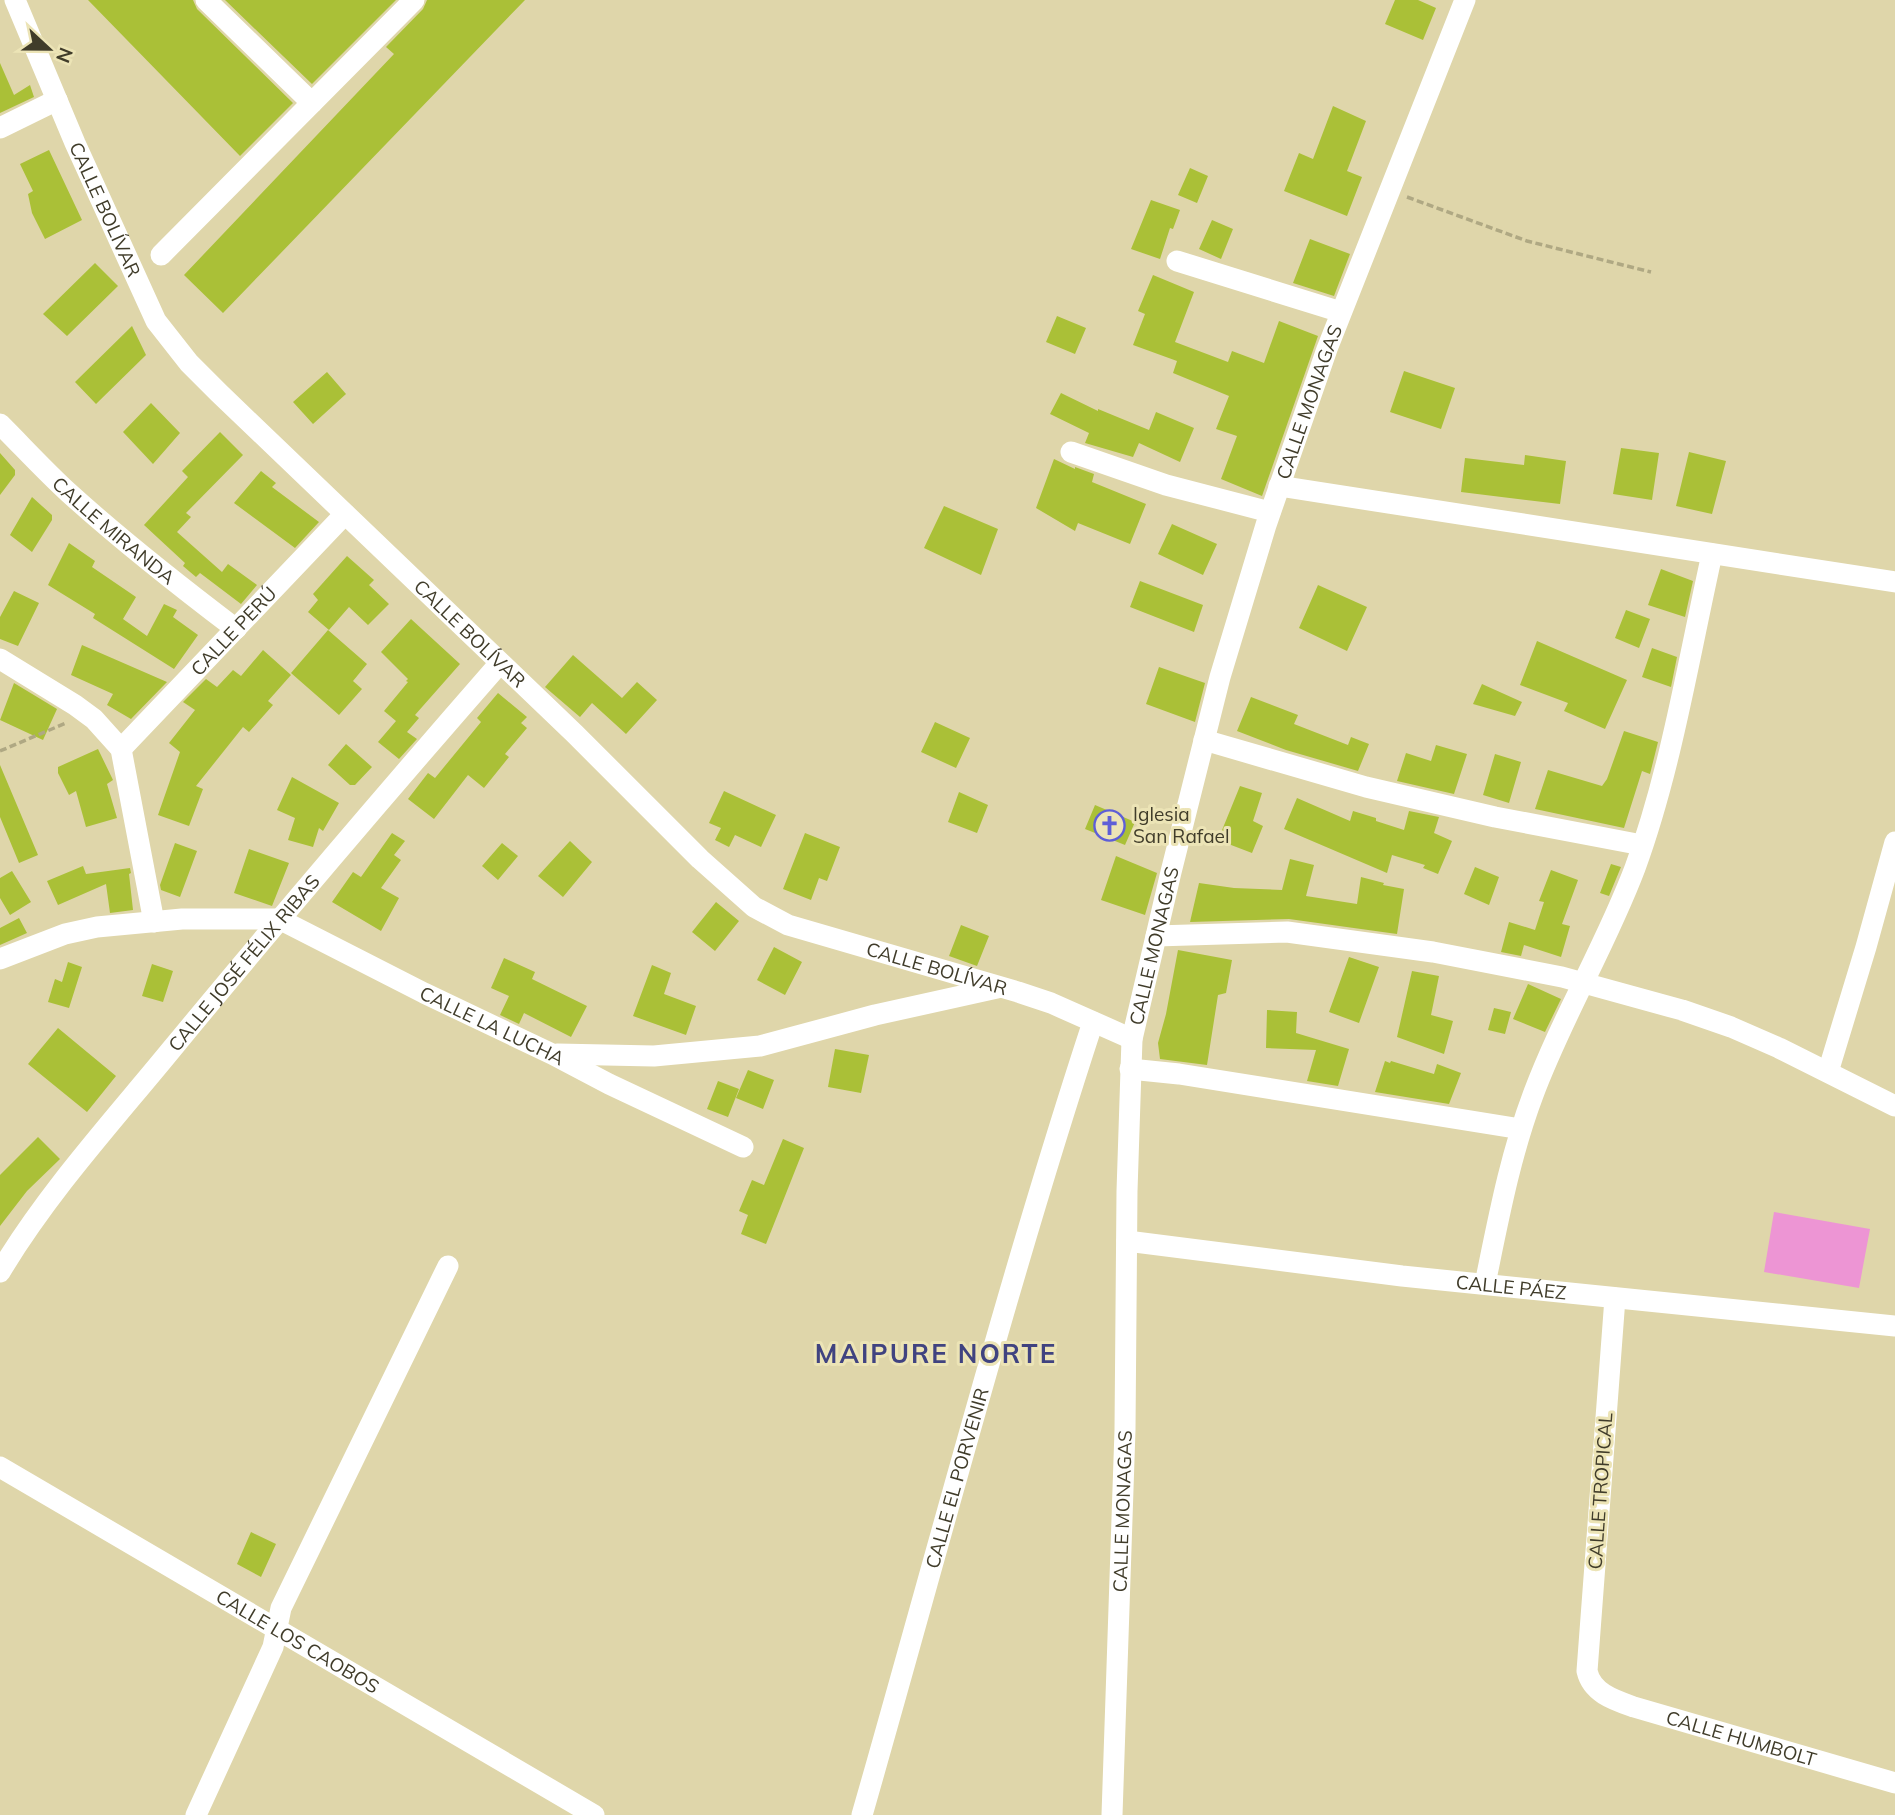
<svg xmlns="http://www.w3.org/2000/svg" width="1895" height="1815" font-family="Mulish,sans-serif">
<rect width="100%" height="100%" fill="#dfd6aa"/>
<path fill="#ed95d4" d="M1774 1212 1870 1229 1859 1288 1764 1272Z"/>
<path fill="#aac037" d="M88 0H193L197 9 293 103 240 156Z
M225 0H396L312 84Z
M427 0H525L223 313 184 275 394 54 386 47 423 9Z
M1395 0H1418L1436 8 1423 40 1385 24Z
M0 63 14 95 30 85 34 97 0 113Z
M1333 106 1366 121 1347 171 1362 177 1347 216 1284 191 1299 153 1313 159Z
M49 150 82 220 45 239 32 213 28 194 33 191 20 164Z
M1190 168 1208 176 1197 203 1178 195Z
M1151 200 1180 210 1173 229 1170 228 1160 259 1131 249Z
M1212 220 1233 229 1221 259 1199 249Z
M1310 239 1350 254 1334 296 1293 283Z
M95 263 118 286 67 336 43 314Z
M1153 275 1194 292 1175 342 1228 362 1232 351 1264 363 1279 321 1318 336 1262 496 1221 479 1237 436 1216 429 1229 396 1173 373 1177 361 1133 345 1145 314 1138 311Z
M1057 316 1086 328 1075 354 1046 342Z
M132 326 146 355 96 404 75 382Z
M1404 371 1455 388 1441 429 1390 412Z
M327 372 346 394 313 424 293 402Z
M1061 393 1098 411V409L1149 430 1156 412 1194 428 1180 462 1139 443 1133 457 1085 443 1089 433 1050 414Z
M151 403 180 433 153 464 123 432Z
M220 432 243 455 186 513 191 517 177 532 222 572 228 564 257 585 241 604 200 573 196 577 183 566 185 563 144 525 188 477 182 471Z
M1621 448 1659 453 1652 500 1613 494Z
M1689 452 1726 461 1712 514 1676 506Z
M0 453 15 470V475L0 495Z
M1525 455 1566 461 1560 504 1461 492 1465 458 1524 465Z
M1054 459 1075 469V467L1094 474 1092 482 1146 504 1130 544 1078 523 1075 531 1036 508Z
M261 471 276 483 272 487 319 522 295 548 234 503Z
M32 497 52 515V520L32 552 10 535Z
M944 506 998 529 981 575 924 548Z
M1172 524 1217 544 1203 575 1158 554Z
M69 543 95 561 92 567 136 597 123 619 147 636 164 604 177 610 173 617 198 635 174 669 93 618 95 614 48 585Z
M347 556 374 580 369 585 389 604 368 625 349 607 329 630 308 612 318 600 313 594Z
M1661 569 1693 581 1685 617 1648 605Z
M1140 581 1203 605 1194 632 1130 607Z
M1318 585 1367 607 1347 651 1299 628Z
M14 591 39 603 18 646 0 639V617Z
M1626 610 1650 619 1639 648 1615 638Z
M411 619 460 664 415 715 419 718 407 732 417 739 399 759 378 742 396 721 384 711 408 682 406 681 408 679 381 652Z
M328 630 367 664 353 681 362 689 339 715 291 673Z
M1537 641 1627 680 1605 729 1564 711 1568 703 1520 685Z
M82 645 167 682 131 719 107 705 113 694 71 675Z
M1652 648 1677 657 1671 687 1642 677Z
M263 650 291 675 268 701 273 705 249 732 243 727 196 786 203 789 189 826 158 815 180 752 169 743 195 710 183 702 206 679 217 687 233 670 241 676Z
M573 655 622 698 637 682 657 700 626 734 592 703 580 717 545 687Z
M1159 667 1205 683 1195 722 1146 704Z
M14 683 57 709 43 740 0 720Z
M1482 684 1522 702 1515 716 1473 704Z
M498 693 527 717 521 723 527 728 505 754 509 757 484 788 468 775 434 819 408 799 428 773 435 778 481 722 477 718Z
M1251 697 1298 715 1294 724 1348 745 1351 737 1369 744 1358 771 1286 750 1237 731Z
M935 722 970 738 956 768 921 752Z
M1624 731 1658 742 1650 774 1642 771 1624 828 1535 809 1548 770 1602 786 1607 779Z
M346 744 372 767 355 785H350L328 765Z
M1436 745 1467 754 1454 794 1397 781 1406 753 1431 761Z
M98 749 113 780 107 784 117 818 86 827 76 791 69 795 58 773V767Z
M1495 754 1521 762 1509 803 1483 795Z
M0 765 38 855 19 863 0 817Z
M292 777 339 803 323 831 319 828 313 847 288 840 295 818 277 810Z
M1240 786 1262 793 1253 821 1263 826 1252 853 1218 840Z
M724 791 776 815 761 847 735 835 729 847 715 840 721 828 709 823Z
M959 792 988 805 977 833 948 822Z
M1297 798 1350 821 1353 811 1376 818V821L1404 830 1409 811 1439 817 1434 833 1452 841 1438 874 1423 868 1425 865 1392 855 1387 873 1284 829Z
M1095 805 1135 822 1125 845 1085 829Z
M392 833 405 841 394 855 401 860 381 888 399 898 381 931 332 902 353 872 361 877Z
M805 833 840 847 827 881 819 878 811 900 783 889Z
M570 841 592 862 563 897 538 876Z
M175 843 197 851 180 897 161 890 160 885Z
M502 843 518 856 498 880 482 866Z
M249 849 289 863 272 906 234 893Z
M1116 856 1157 873 1145 915 1101 900Z
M1290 859 1314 865 1306 896 1357 904 1361 877 1384 883 1383 885 1404 889 1397 934 1289 919 1190 922 1199 883 1234 888 1282 890Z
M1611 864 1621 867 1609 896 1600 893Z
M83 866 86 874 130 868 131 873 129 874 133 910 110 913 106 884 58 905 47 881Z
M1475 867 1499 877 1489 905 1464 894Z
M1551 870 1578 880 1562 924 1570 926 1561 957 1524 945 1521 956 1501 952 1509 922 1535 930 1544 902 1539 901Z
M12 871 31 902 10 915 0 898V878Z
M716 902 739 921 715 951 692 932Z
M19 918 27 933 0 945V928Z
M961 925 989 936 977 966 949 956Z
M774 947 802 962 785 995 757 980Z
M1178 950 1232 960 1226 993 1218 995 1207 1065 1160 1059 1158 1043 1166 1014Z
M1349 957 1379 967 1359 1023 1329 1012Z
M504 958 535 972 532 979 587 1006 571 1037 524 1013 519 1024 500 1015 509 996 491 988Z
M68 962 82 967 69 1008 48 1002 55 979 62 982Z
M152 964 173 971 163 1002 142 996Z
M652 965 671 973 664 994 696 1006 686 1035 633 1016Z
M1412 971 1439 976 1431 1015 1453 1021 1444 1054 1397 1037Z
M1528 984 1561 999 1545 1032 1513 1019Z
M1494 1008 1511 1012 1505 1034 1488 1030Z
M1267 1010 1297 1012 1296 1033 1349 1049 1338 1086 1307 1081 1316 1050 1266 1048Z
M58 1028 116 1076 87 1112 28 1064Z
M835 1049 869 1055 861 1093 828 1087Z
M1385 1061 1390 1063 1391 1061 1434 1074 1437 1064 1461 1073 1449 1104 1375 1092Z
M748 1070 774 1080 763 1109 736 1098Z
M718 1081 739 1089 728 1117 707 1109Z
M38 1137 60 1159 27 1191 0 1226V1175Z
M783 1139 804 1148 766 1244 741 1234 748 1215 739 1211 752 1180 764 1185Z
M251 1532 276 1544 261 1577 237 1564Z"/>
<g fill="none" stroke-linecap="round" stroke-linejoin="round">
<path stroke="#afa883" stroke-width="3.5" stroke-dasharray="7 3.5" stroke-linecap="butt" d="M1407 197 1527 241 1651 272
M0 751 66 723"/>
<g stroke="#fff" stroke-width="21">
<path id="s1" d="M15 0 75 143 156 321 189 363 219 393 575 734 700 859 754 907 788 925 1018 992 1051 1003 1132 1039"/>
<path d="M206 0 312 103"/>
<path d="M0 128 57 100"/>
<path d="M161 255 414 0"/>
<path d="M1177 261 1341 312"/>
<path id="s2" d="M0 424C23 447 45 471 69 493 122 541 178 585 236 629"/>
<path d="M1071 452 1166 485 1270 512"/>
<path d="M1279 486 1895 582"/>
<path d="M0 659 75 705 94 719 121 749 154 922"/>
<path d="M1204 740 1366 787 1495 817 1642 845"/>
<path id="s3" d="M121 749 345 514"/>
<path d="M1156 936 1287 932 1433 952 1562 977 1682 1010 1731 1027 1779 1048 1895 1106"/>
<path id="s4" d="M0 959 65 934 97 927 182 919H279L424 993 552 1054 609 1084 743 1147"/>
<path d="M557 1054 654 1056 760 1046 875 1015 997 988"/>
<path d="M1130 1069 1179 1074 1521 1129"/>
<path d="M1828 1072 1866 947 1895 842"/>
<path id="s5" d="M1127 1241 1402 1276 1895 1326"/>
<path id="s6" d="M0 1272C48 1192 112 1122 171 1050 279 919 389 790 500 663"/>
<path d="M1485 1284C1498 1221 1510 1156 1533 1095 1562 1017 1606 945 1635 868 1671 770 1689 657 1712 554"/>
<path id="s7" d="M1615 1298 1587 1671C1592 1693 1614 1700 1634 1707L1895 1783"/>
<path id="s8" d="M0 1467 594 1815"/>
<path d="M196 1815 273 1647 281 1608 448 1266"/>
<path id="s9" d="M862 1815C938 1550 1007 1284 1093 1022"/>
<path id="s10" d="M1112 1815 1125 1430 1127 1191 1132 1039 1171 872 1220 677 1266 525 1327 349 1465 0"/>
</g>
</g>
<defs>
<symbol id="church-ring" viewBox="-11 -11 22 22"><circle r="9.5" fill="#ece4b6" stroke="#5e5fd7" stroke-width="1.5"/><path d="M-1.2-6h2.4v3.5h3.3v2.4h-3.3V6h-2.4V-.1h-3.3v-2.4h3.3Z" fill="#5e5fd7"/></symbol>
</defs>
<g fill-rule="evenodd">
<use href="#church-ring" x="1092" y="808" width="35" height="35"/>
</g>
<g text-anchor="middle" stroke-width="6" stroke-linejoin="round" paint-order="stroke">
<g font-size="19" fill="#403c2a" stroke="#ece4b6">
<text dy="7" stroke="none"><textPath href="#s1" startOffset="228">CALLE BOLÍVAR</textPath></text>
<text dy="7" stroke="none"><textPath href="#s10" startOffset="1438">CALLE MONAGAS</textPath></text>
<text dy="7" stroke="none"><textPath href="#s2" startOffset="156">CALLE MIRANDA</textPath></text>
<text dy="7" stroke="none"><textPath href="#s3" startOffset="163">CALLE PERÚ</textPath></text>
<text dy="7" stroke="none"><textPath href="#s1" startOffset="794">CALLE BOLÍVAR</textPath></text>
<text dy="7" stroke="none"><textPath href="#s10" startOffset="872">CALLE MONAGAS</textPath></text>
<text dy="7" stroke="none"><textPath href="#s6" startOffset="394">CALLE JOSÉ FÉLIX RIBAS</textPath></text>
<text dy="7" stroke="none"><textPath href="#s1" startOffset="1382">CALLE BOLÍVAR</textPath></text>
<text dy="7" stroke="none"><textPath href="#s4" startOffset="523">CALLE LA LUCHA</textPath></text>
<text dy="7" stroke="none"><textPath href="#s5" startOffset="387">CALLE PÁEZ</textPath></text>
<text dy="7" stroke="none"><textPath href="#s9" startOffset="350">CALLE EL PORVENIR</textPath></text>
<text transform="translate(1600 1491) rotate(-86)" y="7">CALLE TROPICAL</text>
<text dy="7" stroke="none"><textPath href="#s10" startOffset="304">CALLE MONAGAS</textPath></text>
<text dy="7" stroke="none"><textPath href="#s8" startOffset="345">CALLE LOS CAOBOS</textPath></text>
<text dy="7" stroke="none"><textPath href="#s7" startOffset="548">CALLE HUMBOLT</textPath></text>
</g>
<g font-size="19" fill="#403c2a" stroke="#ece4b6" text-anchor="start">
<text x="1133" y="821">Iglesia<tspan x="1133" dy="22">San Rafael</tspan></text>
</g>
<g font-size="26" font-weight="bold" letter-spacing="2" fill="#404380" stroke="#ece4b6">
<text x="936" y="1363">MAIPURE NORTE</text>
</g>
</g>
<g transform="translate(49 49) rotate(112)" stroke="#ece4b6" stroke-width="5" paint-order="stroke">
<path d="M0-5L12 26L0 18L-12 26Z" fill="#403c2a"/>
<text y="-10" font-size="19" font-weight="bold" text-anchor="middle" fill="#403c2a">N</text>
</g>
</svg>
